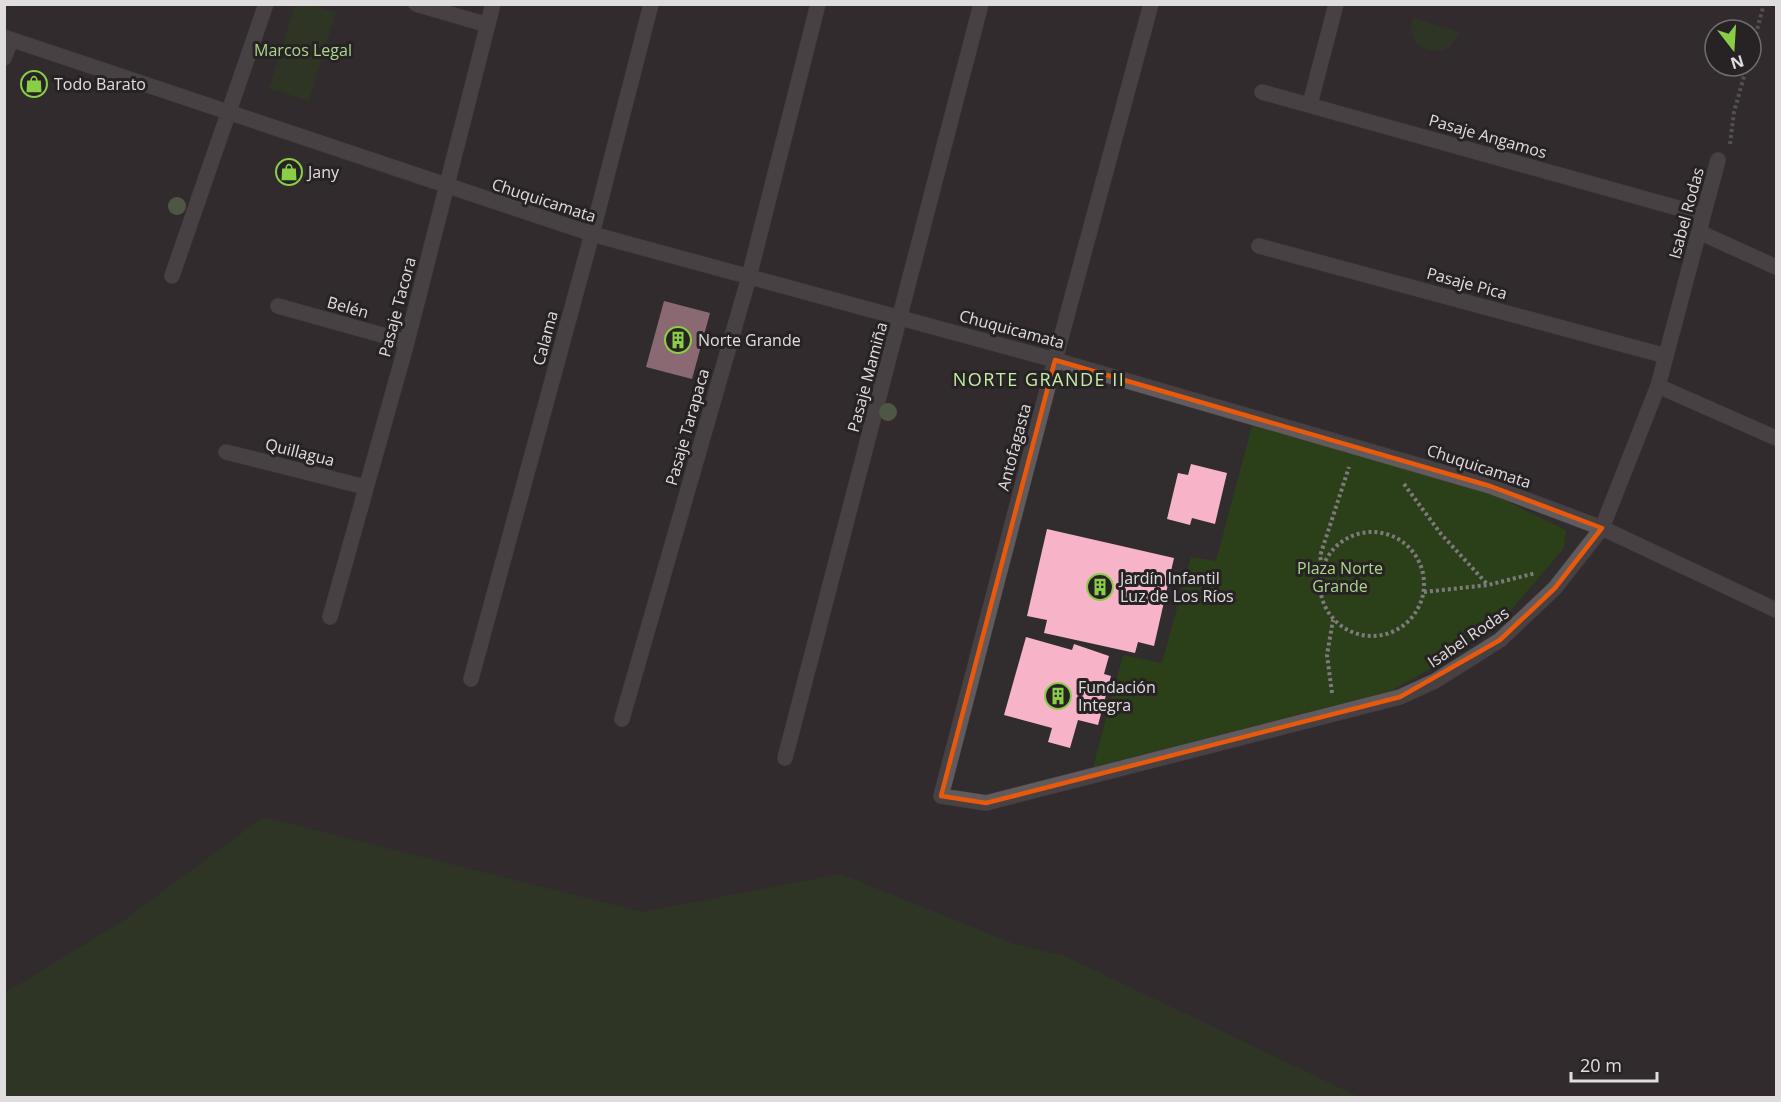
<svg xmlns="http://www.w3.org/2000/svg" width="1781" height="1102" font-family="'Open Sans',sans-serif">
<rect width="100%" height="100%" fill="#312c2d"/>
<path fill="#2b4019" d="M295 5H311L336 12 309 101 269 88Z
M1413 18 1459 32C1448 67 1401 49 1413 18Z
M1252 426 1471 484 1566 530 1564 548 1511 610 1451 657 1391 691 1093 767 1123 655 1162 663 1191 557 1216 561Z
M263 817 642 912 841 874 1014 944 1065 956 1359 1097H5V993L126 919Z"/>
<path fill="#f7b3c7" d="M664 301 710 313 692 379 646 367Z
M1191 464 1227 473 1215 524 1192 518 1190 525 1167 519 1178 473 1188 475Z
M1047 529 1174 558 1154 646 1138 642 1135 653 1044 633 1047 620 1027 616Z
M1026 637 1072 650 1074 644 1109 656 1104 674 1111 676 1098 725 1078 720 1070 748 1048 742 1052 728 1004 715Z"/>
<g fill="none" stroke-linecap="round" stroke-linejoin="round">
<defs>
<path id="minor" d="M416 4 488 25
M4 58 11 40
M1262 92 1703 215
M1310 104 1336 4
M1718 160 1658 386 1602 528 1555 588 1500 640 1435 681 1400 697 986 803 941 796 1055 360 1490 486 1602 528 1776 610
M1699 232 1776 267
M1259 246 1666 356
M172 276 266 4
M278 306 407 342
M1658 386 1776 438
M226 452 365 487
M330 617 407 342 493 4
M471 679 592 234 651 4
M622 719 749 277 818 4
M785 758 981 4"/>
<path id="tertiary" d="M4 37 592 234 1055 360 1151 4"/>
</defs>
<use href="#minor" stroke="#4d4849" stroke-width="16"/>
<use href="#tertiary" stroke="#4d4849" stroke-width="16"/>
<path stroke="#7e7a7b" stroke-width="4" stroke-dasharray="3 3" stroke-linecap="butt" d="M1751 52 1764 4
M1730 144 1734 112 1747 66
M1404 484 1441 534 1488 585
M1320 584a52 52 0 1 1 104 0a52 52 0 1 1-104 0Z
M1322 566 1320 556 1349 467
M1424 592 1488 585 1536 573
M1332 693 1327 655 1333 620"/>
<use href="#minor" stroke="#625b5d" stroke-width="15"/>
<use href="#tertiary" stroke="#625b5d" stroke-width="15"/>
</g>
<g fill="#748a60">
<circle cx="177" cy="206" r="9"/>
<circle cx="888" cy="412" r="9"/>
</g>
<path d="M0 0H1781V1102H0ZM1055 360 1490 486 1602 528 1555 588 1500 640 1400 697 986 803 941 796Z" fill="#312c2d" fill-opacity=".55" fill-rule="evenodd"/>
<path fill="none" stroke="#e8590c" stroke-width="4.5" stroke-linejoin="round" d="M1055 360 1490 486 1602 528 1555 588 1500 640 1400 697 986 803 941 796Z"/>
<defs>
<symbol id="shop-ring" viewBox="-11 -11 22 22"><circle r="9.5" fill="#272223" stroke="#8ace48" stroke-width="1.5"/><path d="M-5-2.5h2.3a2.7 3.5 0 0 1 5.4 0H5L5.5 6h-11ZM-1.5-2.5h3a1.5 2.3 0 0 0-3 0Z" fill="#8ace48"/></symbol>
<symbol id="building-ring" viewBox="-11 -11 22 22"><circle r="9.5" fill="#272223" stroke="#8ace48" stroke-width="1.5"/><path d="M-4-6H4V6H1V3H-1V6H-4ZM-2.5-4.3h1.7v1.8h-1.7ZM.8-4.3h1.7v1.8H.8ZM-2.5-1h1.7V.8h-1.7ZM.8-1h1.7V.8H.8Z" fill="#8ace48"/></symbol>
</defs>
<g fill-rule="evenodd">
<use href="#shop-ring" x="19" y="69" width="30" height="30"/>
<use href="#shop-ring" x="274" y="157" width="30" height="30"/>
<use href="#building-ring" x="663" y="325" width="30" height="30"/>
<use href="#building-ring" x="1085" y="572" width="30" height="30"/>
<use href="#building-ring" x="1043" y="681" width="30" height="30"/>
</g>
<g text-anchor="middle" stroke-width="6" stroke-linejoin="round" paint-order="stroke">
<g font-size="16" fill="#abd78a" stroke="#272223">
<text x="303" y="56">Marcos Legal</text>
<text x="1340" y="574">Plaza Norte<tspan x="1340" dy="18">Grande</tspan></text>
</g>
<g font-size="16" fill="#e0ddde" stroke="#272223" text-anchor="start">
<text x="54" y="90">Todo Barato</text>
<text x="308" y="178">Jany</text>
<text x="698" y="346">Norte Grande</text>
<text x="1120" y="584">Jardín Infantil<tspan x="1120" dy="18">Luz de Los Ríos</tspan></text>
<text x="1078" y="693">Fundación<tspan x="1078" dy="18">Integra</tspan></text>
</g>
<g font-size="16" fill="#e0ddde" stroke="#272223">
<text transform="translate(1488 136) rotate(16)" y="6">Pasaje Angamos</text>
<text transform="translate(544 200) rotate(18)" y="6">Chuquicamata</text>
<text transform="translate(1686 213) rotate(-75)" y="6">Isabel Rodas</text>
<text transform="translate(1467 283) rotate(15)" y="6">Pasaje Pica</text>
<text transform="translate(348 307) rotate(16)" y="6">Belén</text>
<text transform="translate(397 307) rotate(-75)" y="6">Pasaje Tacora</text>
<text transform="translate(1012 329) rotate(15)" y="6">Chuquicamata</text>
<text transform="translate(545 338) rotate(-75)" y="6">Calama</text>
<text transform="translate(867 377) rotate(-75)" y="6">Pasaje Mamiña</text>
<text transform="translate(687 427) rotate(-74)" y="6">Pasaje Tarapaca</text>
<text transform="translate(1014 447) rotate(-75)" y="6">Antofagasta</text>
<text transform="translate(300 452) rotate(14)" y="6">Quillagua</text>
<text transform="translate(1479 466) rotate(18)" y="6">Chuquicamata</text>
<text transform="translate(1468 637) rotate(-34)" y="6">Isabel Rodas</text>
</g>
<g font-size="18" letter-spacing="1.5" fill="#c6eea9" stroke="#272223">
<text x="1039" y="386">NORTE GRANDE II</text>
</g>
</g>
<rect width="1781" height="1102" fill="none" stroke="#e0ddde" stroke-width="12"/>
<g transform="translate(1733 48) rotate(163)"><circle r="28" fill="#272223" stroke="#716d6e" stroke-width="1.5"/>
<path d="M0-4.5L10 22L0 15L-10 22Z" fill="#8ace48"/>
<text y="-9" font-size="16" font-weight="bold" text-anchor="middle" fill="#e0ddde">N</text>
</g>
<path d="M1571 1072v9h86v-9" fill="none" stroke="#e0ddde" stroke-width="3"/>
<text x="1580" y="1072" font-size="18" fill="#e0ddde" stroke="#272223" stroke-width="4.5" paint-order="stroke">20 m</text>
</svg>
